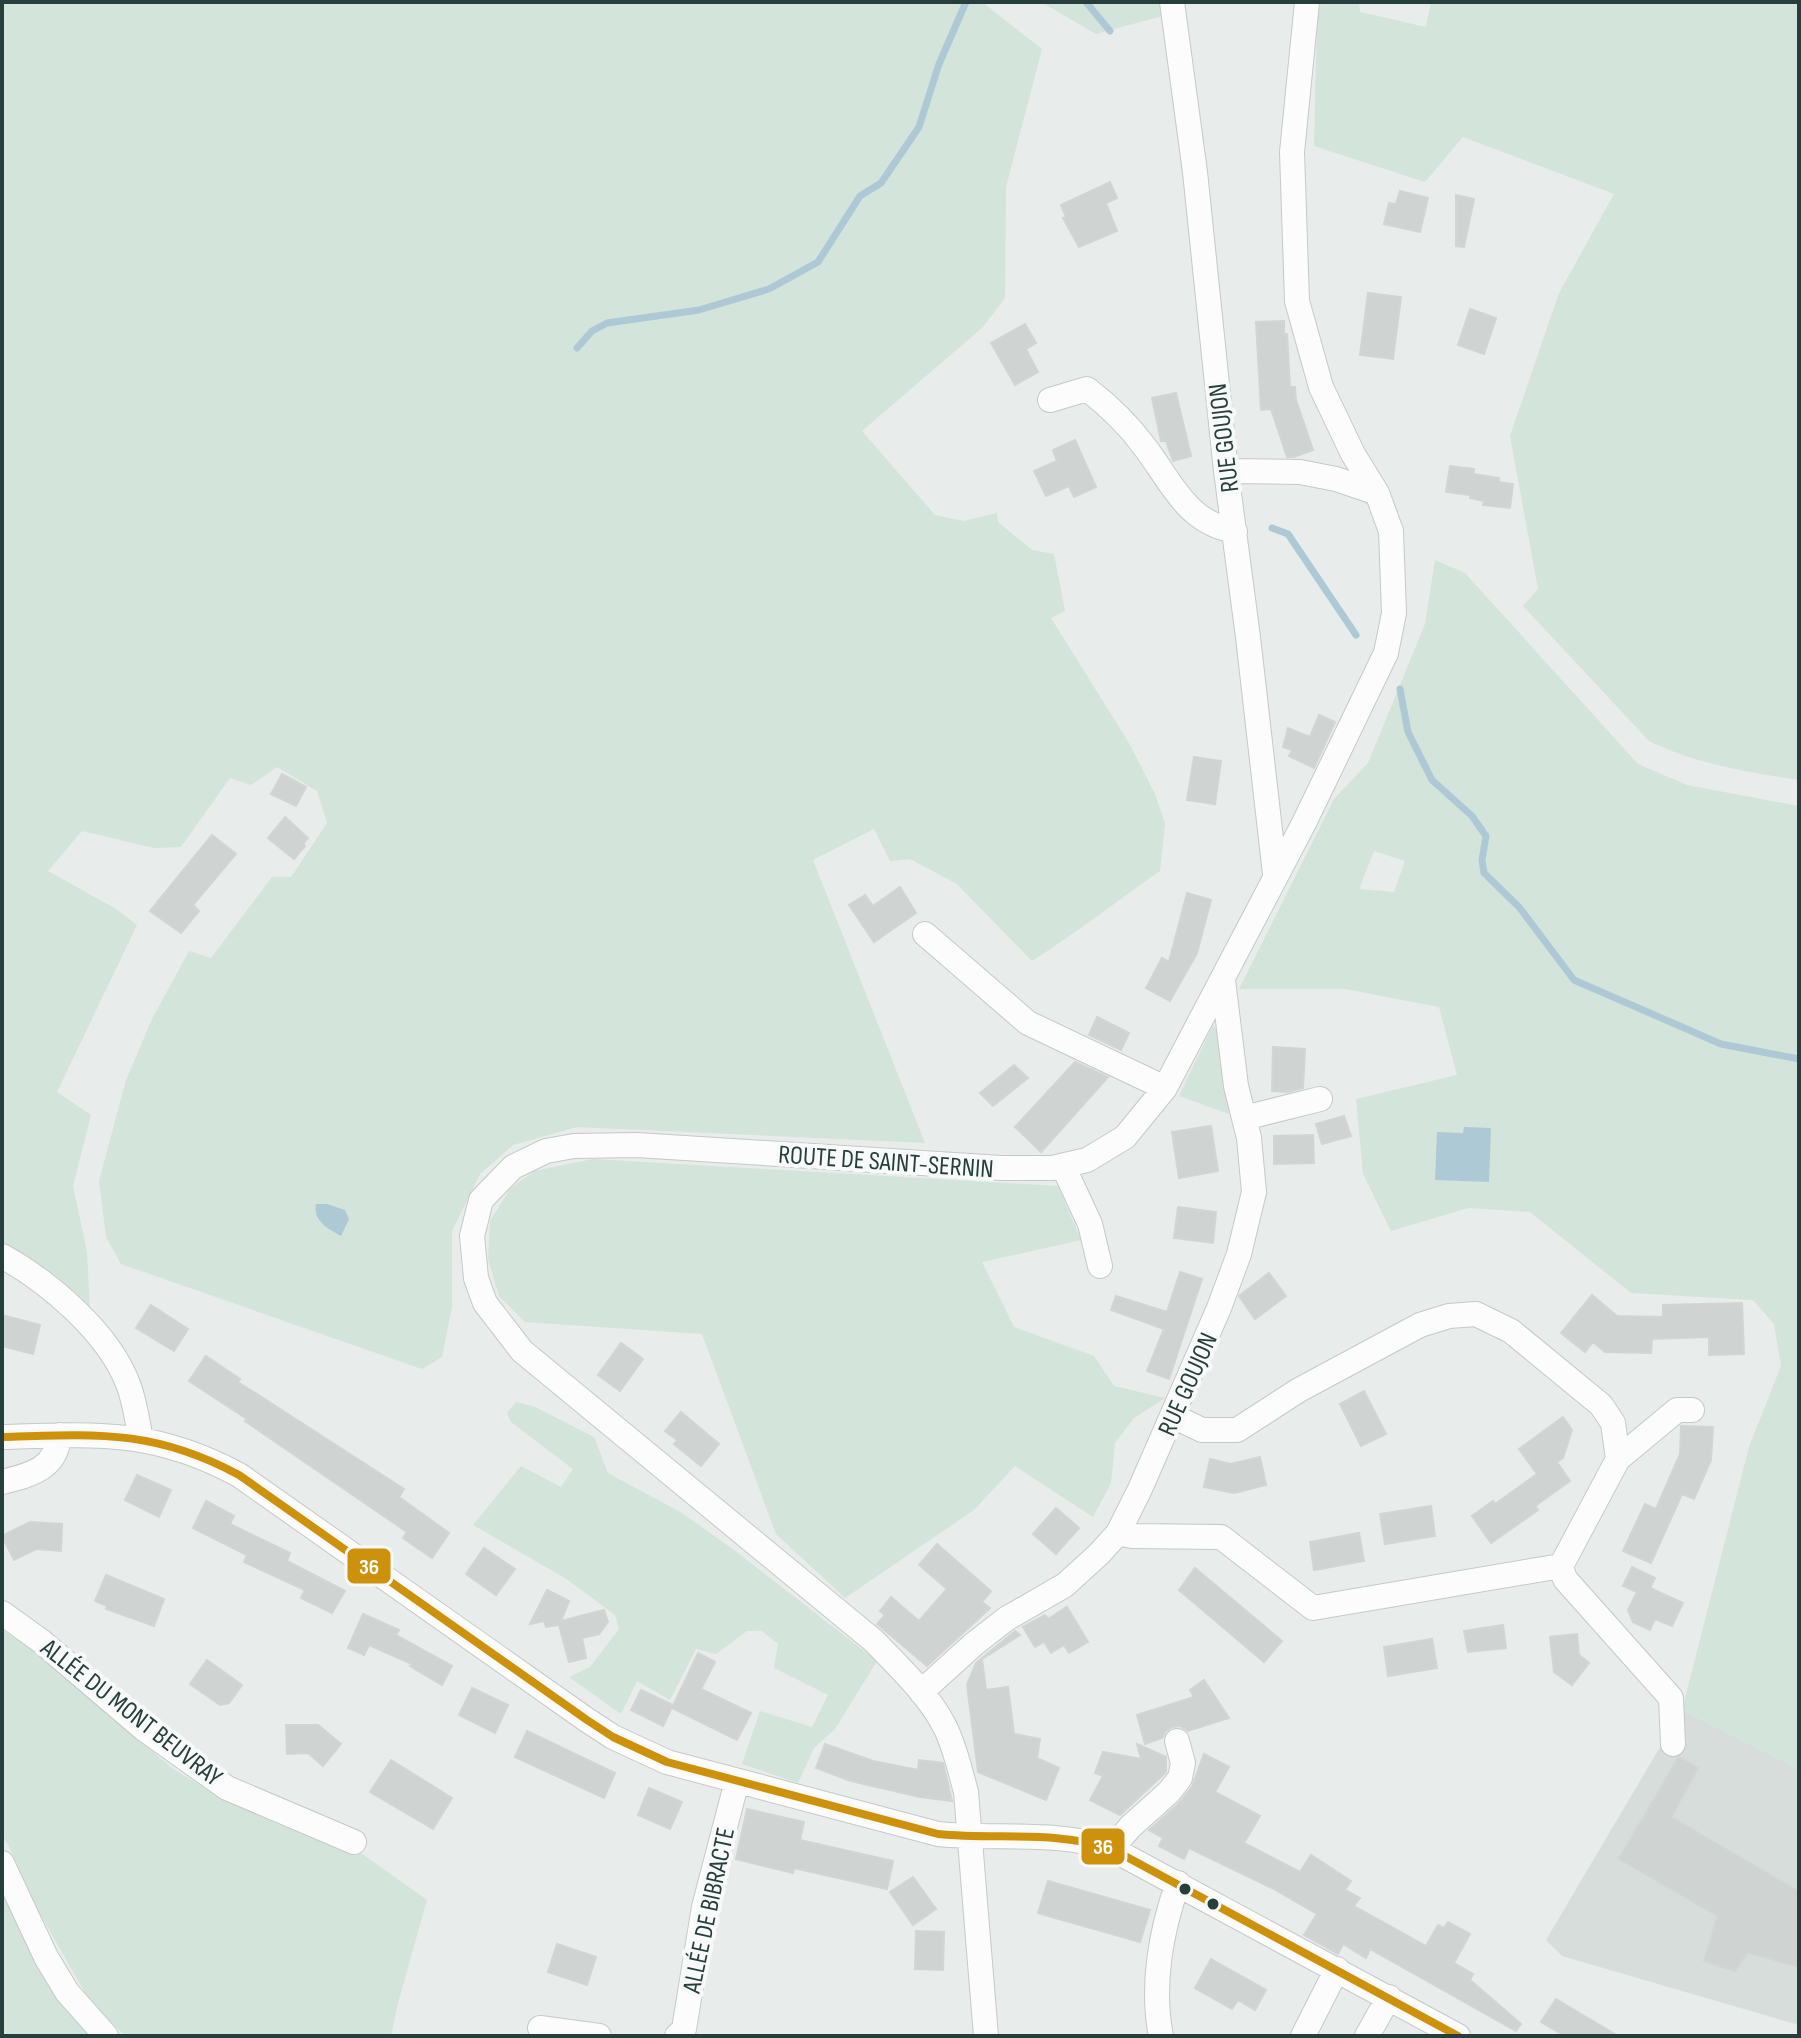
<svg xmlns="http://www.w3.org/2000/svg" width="1801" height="2038" font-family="'Sofia Sans Condensed',sans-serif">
<rect width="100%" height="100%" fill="#e8eceb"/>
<path fill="#d6dddb" d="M1682 1710 1799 1769V2025L1562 1956 1546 1940Z"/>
<path fill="#d3e4da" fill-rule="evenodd" d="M2 2H982L1042 49 1006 187 1005 298 982 328 862 431 935 515 964 521 997 513 998 522 1032 550 1054 554 1065 611 1051 618 1129 743 1155 794 1165 824 1160 871C1117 901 1076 933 1032 961L957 884 910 859 890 861 874 829 813 860 925 1143 577 1127 513 1145 480 1174 452 1231V1307L442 1357 422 1369 121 1264 106 1237 99 1181 126 1080 152 1019 189 951 211 958 272 877H291L327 823 317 791 277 767 251 785 230 778 181 847 154 848 82 831 48 871 116 909 137 925 57 1092 91 1115 73 1186 87 1252 90 1310 2 1248Z
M1041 2H1160L1162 16 1096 34Z
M1321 2H1359L1360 12 1426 27 1431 2H1799V780C1747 772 1696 764 1649 741L1523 606 1538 589 1510 436 1559 293 1614 194 1463 137 1425 182 1314 146 1317 21Z
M1435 560 1465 573 1638 764 1687 785 1799 806V1769L1682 1710 1749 1447 1781 1366 1774 1324 1753 1300 1631 1293 1530 1212 1468 1208 1391 1231 1363 1174 1356 1099 1457 1075 1439 1007 1345 989H1239L1334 799 1368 763 1425 624ZM1374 851 1405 861 1394 892 1359 889Z
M1213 1025 1218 1031 1229 1114 1179 1096Z
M593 1159 1058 1186 1081 1240 982 1262 1014 1327 1094 1356 1114 1386 1165 1398 1134 1418 1115 1443 1111 1483 1093 1517 1015 1466 974 1510 845 1598 776 1534 702 1334 525 1322 499 1296 488 1259 490 1221 510 1189 534 1171Z
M516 1402 535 1407 594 1437 608 1473 682 1513 734 1550 877 1661 835 1729 814 1748 798 1783 742 1764 760 1711 812 1727 828 1695 774 1668 778 1644 762 1631H747L716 1654 696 1649 670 1700 637 1681 621 1714 569 1677 590 1667 619 1629 615 1615 565 1578 473 1525 521 1466 561 1487 573 1469 511 1422 507 1413Z
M2 1630 30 1648 172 1768 218 1796 361 1853 427 1900 398 2003 391 2036H125L89 2000 38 1910 8 1844 2 1837Z
M2 1894 49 1981 94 2036H2Z"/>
<path fill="#adc9d6" d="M1464 1127 1491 1128 1489 1182 1435 1180 1437 1132 1463 1133Z
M316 1204H327L345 1210 349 1219 341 1236C327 1228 313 1221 316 1204Z"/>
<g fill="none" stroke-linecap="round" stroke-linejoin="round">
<path stroke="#adc9d6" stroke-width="7" d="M1086 2 1110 31
M577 348 592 331 607 323 699 310 769 289 818 262 860 196 881 183 919 127 939 64 966 2
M1272 528 1288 534 1356 635
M1400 689 1408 732 1432 780 1472 816 1486 836 1482 860 1484 873 1519 907 1574 980 1721 1044 1799 1059"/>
</g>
<path fill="#cfd3d2" stroke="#d1d5d4" stroke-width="2" d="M1110 182 1117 198 1106 203 1117 231 1079 247 1063 218 1066 217 1061 205Z
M1400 191 1428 198 1420 232 1384 224 1389 203 1396 204Z
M1456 195 1474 199 1464 247 1456 246Z
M1368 293 1401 297 1393 359 1360 355Z
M1470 309 1496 318 1484 354 1458 345Z
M1284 321V334H1287L1290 387H1295L1296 400 1313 450 1294 457H1287L1271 409 1261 410 1256 322Z
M1025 324 1036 343 1026 349 1038 372 1015 385 991 343Z
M1176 393 1191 456 1173 461 1166 441H1161L1152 398Z
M1075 440 1096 487 1074 497 1069 486 1046 496 1034 471 1057 461 1053 450Z
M1450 466 1474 469 1473 474 1499 478V482L1513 484 1510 508 1483 505 1484 501 1470 498V495L1446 492Z
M1319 715 1335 722 1314 768 1289 756 1292 750 1283 747 1288 728 1310 737Z
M1194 757 1221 761 1215 804 1187 800Z
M282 774 306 787 296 806 271 794Z
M285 817 308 838 303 844 305 846 294 859 268 838Z
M212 835 236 854 193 905 199 911 181 933 150 911Z
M900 887 916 913 874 942 849 905 865 895 873 906Z
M1187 893 1211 900 1197 953 1170 1001 1146 988 1162 958 1169 962Z
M1097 1017 1129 1033 1121 1050 1089 1035Z
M1273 1047 1305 1049 1303 1088 1288 1092 1272 1091Z
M1075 1062 1108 1077 1041 1152 1015 1127Z
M1014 1065 1028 1078 993 1106 980 1093Z
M1344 1116 1351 1136 1322 1144 1316 1124Z
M1211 1126 1218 1171 1179 1178 1172 1132Z
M1313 1135 1314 1163 1274 1164V1136Z
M1178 1207 1216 1212 1213 1243 1174 1238Z
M1180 1272 1202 1279 1169 1379 1147 1371 1164 1329 1111 1310 1116 1296 1167 1312Z
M1269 1273 1286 1296 1255 1319 1239 1296Z
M1592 1295 1617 1316 1663 1317V1305L1742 1303 1744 1354 1709 1355V1337L1652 1339 1651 1353 1605 1352 1593 1342 1585 1352 1561 1333Z
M151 1305 188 1329 174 1351 136 1328Z
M2 1315 40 1325 33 1354 2 1346Z
M621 1343 643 1359 620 1391 598 1375Z
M206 1356 240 1379 238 1382 404 1489 399 1497 449 1533 432 1558 403 1538 407 1532 245 1421 247 1419 189 1381Z
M1364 1391 1386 1434 1361 1446 1340 1404Z
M681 1412 719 1444 701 1466 674 1444 677 1440 665 1431Z
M1563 1417 1572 1430 1563 1458 1557 1462 1570 1481 1535 1506 1538 1510 1491 1543 1472 1516 1493 1501 1495 1504 1537 1474 1519 1449Z
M1681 1426 1713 1427 1711 1460 1694 1499 1682 1494 1651 1563 1623 1551 1645 1504 1656 1509 1680 1454Z
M1260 1457 1266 1485 1234 1493 1204 1487 1210 1459 1231 1464Z
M137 1475 171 1490 159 1517 125 1500Z
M206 1501 234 1516 230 1524 290 1553 287 1561 345 1591 332 1613 301 1598 305 1590 244 1562 247 1555 193 1528Z
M1431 1506 1435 1536 1385 1544 1380 1514Z
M1056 1508 1079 1528 1056 1554 1033 1534Z
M30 1522 62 1524 61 1551 36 1549 14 1560 2 1536Z
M1359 1533 1364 1561 1314 1570 1310 1542Z
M937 1544 991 1591 982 1602 990 1608 927 1666 877 1624 885 1615 880 1611 891 1597 919 1621 947 1589 919 1565Z
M484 1548 515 1569 496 1595 466 1574Z
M1632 1567 1655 1578 1650 1588 1683 1603 1672 1626 1655 1619 1650 1630 1633 1622 1628 1610 1637 1592 1623 1586Z
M1195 1568 1282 1641 1264 1662 1179 1590Z
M106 1575 164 1599 154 1626 106 1609 107 1606 95 1601Z
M547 1590 569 1601 561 1621 604 1610 608 1622 599 1634 582 1638 586 1658 569 1662 559 1625 546 1627 544 1621 530 1624Z
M1067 1607 1088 1642 1069 1653 1064 1645 1051 1653 1044 1642 1035 1647 1023 1627 1045 1615 1048 1619Z
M363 1614 399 1630 396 1635 452 1666 442 1685 410 1666 412 1664 369 1645 364 1655 348 1648Z
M1503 1625 1506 1648 1468 1652 1464 1631Z
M1015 1631 1020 1635 982 1659 986 1690 1008 1687 1014 1734 1040 1739 1037 1758 1059 1768 1046 1800 978 1772 967 1685 976 1663Z
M1577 1634 1579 1655 1589 1663 1572 1685 1554 1672 1550 1637Z
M1432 1639 1437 1668 1388 1676 1384 1647Z
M698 1653 715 1662 701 1689 751 1713 737 1740 672 1708Z
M207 1660 242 1685 229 1703 220 1705 190 1684Z
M1204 1680 1229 1718 1188 1731 1180 1726 1172 1727 1166 1731 1162 1738 1145 1744 1137 1715 1194 1697 1190 1690Z
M472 1688 508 1705 495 1733 459 1715Z
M641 1690 673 1705 663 1726 631 1710Z
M286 1725H318L341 1744 323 1766 308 1753 287 1754Z
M527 1731 615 1773 604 1798 515 1757Z
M825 1744 873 1761 918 1770 919 1760 943 1763 952 1801 920 1797 851 1781 816 1768Z
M1137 1744 1166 1757V1772L1120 1815 1090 1800 1103 1776 1095 1773 1103 1752 1141 1759Z
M1204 1754 1229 1767 1215 1792 1260 1816 1244 1843 1300 1872 1311 1855 1351 1881 1345 1890 1360 1898 1354 1906 1426 1946 1438 1925 1444 1928 1448 1922 1470 1934 1454 1963 1473 1974 1470 1980 1521 2024 1516 2031 1370 1949 1366 1958 1343 1944 1338 1954 1304 1935 1317 1914 1272 1888 1189 1848 1184 1859 1159 1846 1163 1838 1149 1830 1179 1803 1192 1787Z
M1679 1757 1698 1768 1671 1817 1799 1892V1967L1747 1952 1735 1971 1704 1961 1718 1916 1619 1859Z
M391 1760 452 1798 433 1829 370 1792Z
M649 1788 682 1802 670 1829 638 1815Z
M747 1809 804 1822 800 1840 893 1861 887 1889 794 1868 793 1873 736 1859Z
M913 1877 936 1909 913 1925 890 1892Z
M1048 1881 1150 1910 1140 1942 1038 1913Z
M916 1931 944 1932 943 1970 915 1969Z
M557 1944 596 1957 587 1985 548 1972Z
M1211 1959 1266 1990 1255 2010 1238 2000 1232 2009 1195 1988Z
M1556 1999 1618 2036H1565L1541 2022Z"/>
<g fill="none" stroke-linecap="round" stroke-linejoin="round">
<defs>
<path id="minor" d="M1172 2 1195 172 1226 471 1248 637 1275 874
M1050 400 1087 389C1109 406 1127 423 1144 446 1171 481 1186 523 1235 531
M1226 471 1300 472 1336 479 1377 493
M925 934 1028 1023 1165 1088
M1244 1118 1320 1099
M1063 1166 1090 1224 1100 1266
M2 1256C49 1282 109 1333 128 1384 135 1401 137 1421 141 1439
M2 1437C95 1434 154 1429 239 1475L587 1720 613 1737 667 1762 938 1834C996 1840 1056 1830 1112 1849L1458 2036
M1618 1459 1677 1410H1692
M2 1482C30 1475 57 1469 59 1435
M1118 1533 1132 1536 1221 1537 1313 1608 1561 1566 1618 1459 1613 1423 1601 1405 1511 1331 1476 1314 1449 1316 1420 1325 1299 1390 1237 1430H1202L1173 1416
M1561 1566 1565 1579 1671 1698 1673 1744
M2 1613 41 1641 144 1729 227 1788 354 1842
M921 1692 974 1644 1006 1619 1065 1585 1099 1554 1118 1533 1140 1489 1219 1308 1239 1254 1254 1192 1249 1138 1236 1086 1223 980
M1112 1849 1130 1827 1169 1792 1180 1778 1183 1763 1177 1741
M2 1863 46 1957 67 1992 106 2036
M540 2028 599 2036
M677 2036 684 2029 704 1907 737 1781
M986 2036 966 1792C960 1770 955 1747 945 1727 928 1694 899 1667 874 1641L522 1351 485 1303 476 1278 472 1236 481 1200 513 1167 546 1151 574 1146 637 1145 1001 1168H1052L1087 1160 1125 1137 1165 1088 1304 823 1386 653 1394 613 1391 531 1377 493 1353 454 1321 387 1297 301 1292 152 1307 2
M1161 2036C1151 1986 1161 1930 1178 1883
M1303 2036 1337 1969
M1367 2036 1389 1997"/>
</defs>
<use href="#minor" stroke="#c5c9c8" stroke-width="26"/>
<use href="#minor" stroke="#fcfcfc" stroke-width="24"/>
<defs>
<path id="bus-1" d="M2 1437C95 1434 154 1429 239 1475L587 1720 613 1737 667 1762 938 1834C996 1840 1056 1830 1112 1849L1458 2036"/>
</defs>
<use href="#bus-1" stroke="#f7faf9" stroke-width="14"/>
<use href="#bus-1" stroke="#cd910c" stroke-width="8"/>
</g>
<g fill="#263f3c" stroke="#f7faf9" stroke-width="3">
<circle cx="1185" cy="1889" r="7"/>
<circle cx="1213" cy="1904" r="7"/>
</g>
<g text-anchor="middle" stroke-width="8" stroke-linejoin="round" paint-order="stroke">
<g font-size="26" fill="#263f3c" stroke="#f7faf9">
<text transform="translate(1223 438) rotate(-97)" y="9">RUE GOUJON</text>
<text transform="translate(886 1161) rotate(4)" y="9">ROUTE DE SAINT-SERNIN</text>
<text transform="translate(1187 1384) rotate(-66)" y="9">RUE GOUJON</text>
<text transform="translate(132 1712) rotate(38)" y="9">ALLÉE DU MONT BEUVRAY</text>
<text transform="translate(708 1910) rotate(-78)" y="9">ALLÉE DE BIBRACTE</text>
</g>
</g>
<g stroke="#f7faf9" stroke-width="3">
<rect x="346" y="1547" width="46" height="38" rx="8" fill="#cd910c"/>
<rect x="1080" y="1827" width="46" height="39" rx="8" fill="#cd910c"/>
</g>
<g font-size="22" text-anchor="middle" font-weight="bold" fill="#fff">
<text x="369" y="1574">36</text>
<text x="1103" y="1854">36</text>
</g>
<rect width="1801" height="2038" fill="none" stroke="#263f3c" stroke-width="8"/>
</svg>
